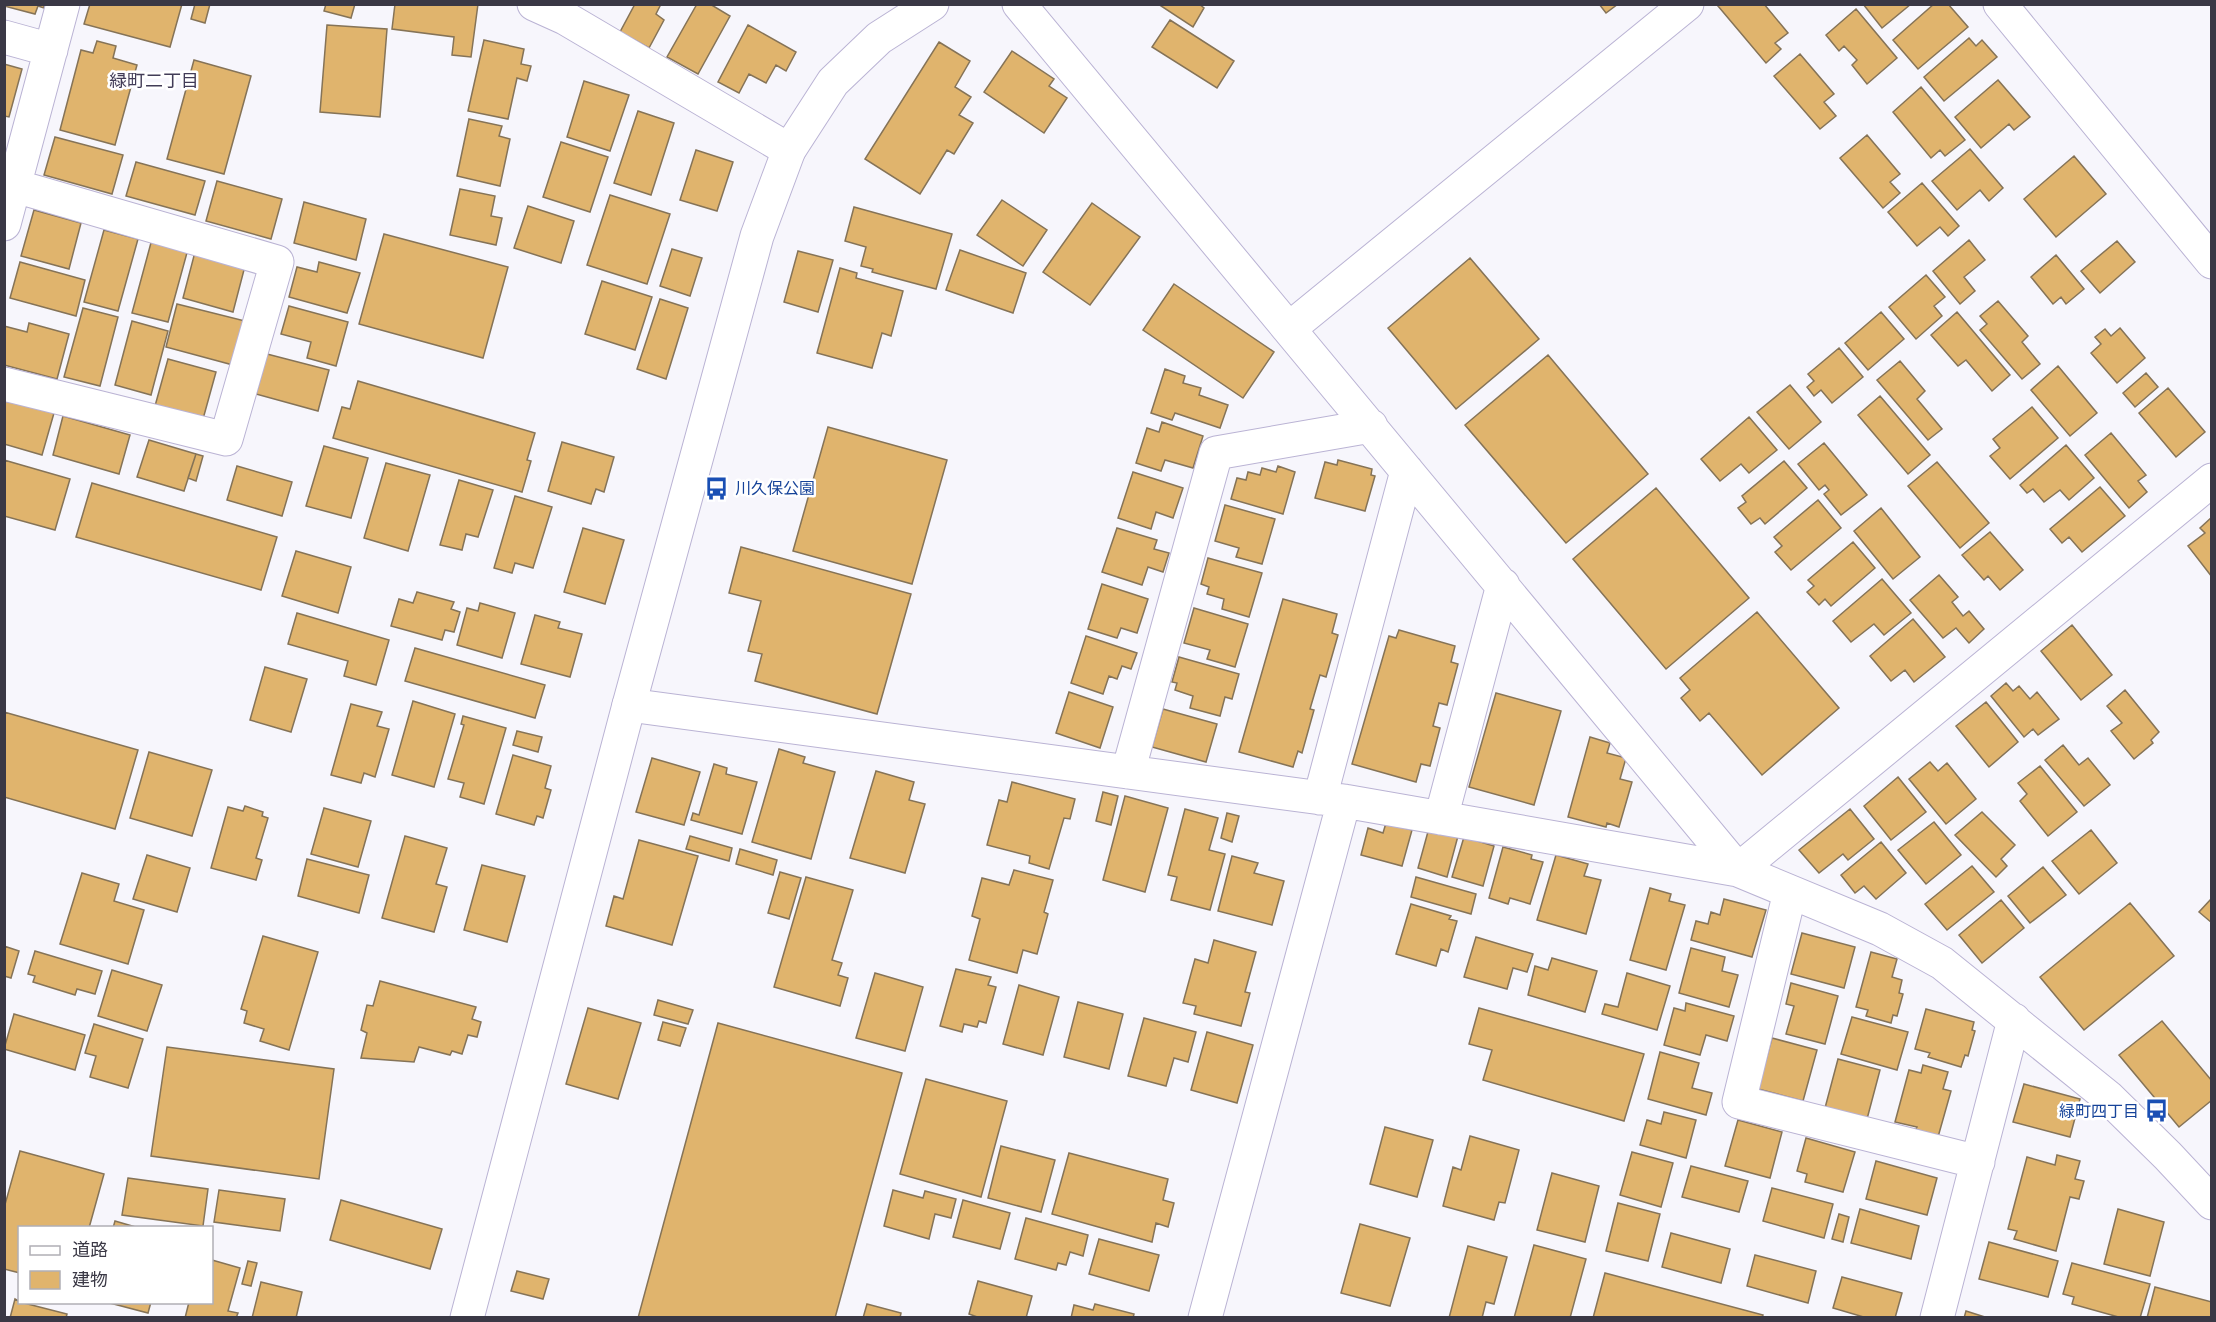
<svg xmlns="http://www.w3.org/2000/svg" width="2216" height="1322" font-family="'Fira Sans','Noto Sans JP',sans-serif">
<rect width="100%" height="100%" fill="#f7f6fc"/>
<path fill="#e0b46d" stroke="#857357" stroke-width="1.5" d="M4 4H44V8L38 6 35 14 4 6Z
M90 4H182L170 47 84 24Z
M195 4H210L205 23 191 19Z
M326 4H355L351 18 324 11Z
M395 4H478L471 57 452 55 454 37 392 29Z
M635 4H661L656 14 664 20 649 48 620 32Z
M697 4H710L730 16 698 74 667 57Z
M1158 4H1199L1204 8 1193 27Z
M1599 4H1618L1606 13Z
M1720 4H1764L1788 33 1775 43 1781 49 1766 63 1718 6Z
M1863 4H1911L1882 28Z
M1934 4H1948L1968 27 1918 69 1893 40Z
M1856 9 1897 58 1867 84 1852 65 1857 60 1844 46 1839 51 1826 35Z
M1170 20 1234 61 1217 88 1152 47Z
M327 25 387 29 380 117 320 112Z
M748 25 796 52 786 71 776 65 766 83 749 74 739 93 718 82Z
M1969 38 1976 46 1982 40 1997 57 1944 101 1924 77Z
M484 40 524 49 521 64 531 66 527 81 517 78 508 119 468 111Z
M97 41 116 46 113 58 137 65 115 145 60 130 81 50 93 53Z
M939 42 970 61 955 87 971 97 959 115 973 123 954 154 947 150 920 194 865 159Z
M1012 51 1054 79 1049 86 1067 98 1044 133 984 92Z
M1800 54 1834 94 1824 102 1836 116 1820 129 1774 76Z
M194 60 251 76 224 174 167 159Z
M4 64 22 69 9 117 4 116Z
M1998 80 2030 117 2014 130 2009 124 1981 148 1955 117Z
M584 81 629 95 610 151 567 137Z
M1921 87 1965 140 1945 156 1940 150 1931 158 1893 112Z
M638 111 674 123 651 195 614 183Z
M469 119 502 126 499 136 510 139 500 186 457 176Z
M1867 135 1900 174 1890 182 1900 193 1883 208 1840 158Z
M55 137 123 155 112 194 44 175Z
M561 142 608 157 590 212 543 197Z
M1970 149 2003 188 1989 201 1980 190 1957 210 1932 181Z
M696 150 733 162 717 211 680 200Z
M2074 156 2106 194 2056 237 2024 199Z
M136 162 205 181 195 215 126 196Z
M217 181 282 199 271 239 206 221Z
M1922 183 1959 226 1948 236 1940 227 1917 246 1888 212Z
M460 189 495 196 491 216 502 218 496 245 450 235Z
M610 195 670 214 647 284 587 265Z
M1002 200 1047 230 1023 266 977 235Z
M304 202 366 219 356 260 294 243Z
M1092 203 1140 237 1090 305 1043 272Z
M528 206 574 221 561 263 514 248Z
M854 207 952 234 936 289 872 272 873 269 861 266 866 247 845 241Z
M34 210 81 223 69 269 21 256Z
M104 230 138 239 118 311 84 302Z
M384 234 508 267 483 358 359 324Z
M152 239 188 249 168 322 132 313Z
M1969 240 1985 260 1964 277 1975 291 1960 304 1933 271Z
M2117 241 2135 262 2100 293 2081 271Z
M672 249 702 258 690 296 660 286Z
M960 250 1026 273 1013 313 946 290Z
M798 251 833 260 818 312 784 302Z
M195 252 245 266 233 312 183 298Z
M2056 255 2084 289 2066 304 2061 297 2053 304 2031 277Z
M1470 258 1539 339 1456 409 1388 328Z
M20 262 85 280 76 316 10 298Z
M319 262 360 273 347 313 289 297 297 267 317 272Z
M840 268 857 273 856 278 903 291 891 336 882 333 872 368 817 353Z
M1926 275 1945 297 1934 306 1942 316 1916 339 1889 307Z
M602 281 652 297 635 350 585 334Z
M1174 284 1274 352 1243 398 1143 330Z
M660 299 688 308 666 379 637 369Z
M1998 301 2028 336 2022 342 2040 364 2022 379 1980 330 1987 324 1980 316Z
M177 304 245 321 233 365 166 347Z
M289 306 348 322 336 366 307 358 311 342 281 334Z
M83 308 118 317 100 386 64 377Z
M1881 312 1904 339 1868 370 1845 343Z
M1957 312 2010 375 1992 391 1966 360 1958 366 1931 335Z
M132 321 168 331 151 395 115 385Z
M29 323 69 334 57 379 4 365V326L27 332Z
M2120 328 2145 358 2117 383 2091 353 2101 344 2095 337 2105 329 2111 336Z
M1839 348 1863 377 1832 403 1821 390 1814 396 1807 387 1814 381 1808 374Z
M267 354 329 370 318 411 256 394Z
M1548 355 1648 474 1566 543 1465 425Z
M168 359 216 372 203 419 155 406Z
M1900 361 1925 391 1917 399 1942 429 1928 440 1877 380Z
M2058 366 2097 413 2070 436 2031 390Z
M1165 369 1185 376 1183 383 1201 388 1199 395 1228 405 1220 428 1175 413 1172 420 1151 413Z
M2146 373 2158 387 2135 407 2123 393Z
M358 381 535 433 527 460 531 461 522 492 333 438 342 407 350 409Z
M1790 385 1821 422 1789 449 1757 412Z
M2168 388 2205 432 2176 457 2139 413Z
M1880 396 1930 455 1908 474 1858 415Z
M4 399 54 413 42 455 4 444Z
M2032 407 2058 438 2010 479 1990 456 2000 448 1993 439Z
M63 416 130 435 119 474 53 455Z
M1749 417 1777 450 1749 473 1741 464 1720 481 1701 459Z
M1162 422 1203 436 1193 468 1165 460 1161 471 1136 463 1147 428 1159 432Z
M828 427 947 460 912 584 793 551Z
M2111 433 2146 475 2138 481 2147 492 2129 508 2085 455Z
M149 440 196 454 184 491 137 477Z
M562 442 614 457 604 492 596 489 591 504 548 491Z
M1824 443 1867 495 1841 515 1824 494 1829 490 1825 485 1819 490 1798 464Z
M2066 445 2094 478 2069 500 2060 490 2044 502 2033 489 2027 493 2020 485Z
M324 446 368 458 351 518 306 506Z
M196 454 203 456 196 481 188 478Z
M4 460 70 479 55 530 4 516Z
M1338 460 1372 469 1371 475 1375 476 1365 511 1315 498 1325 462 1337 465Z
M1784 461 1807 488 1765 524 1760 518 1751 524 1738 508 1746 502 1742 496Z
M1937 462 1989 523 1960 548 1908 486Z
M386 463 430 475 408 551 364 538Z
M237 466 292 482 282 516 227 500Z
M1278 466 1295 472 1283 514 1231 499 1237 478 1246 480 1248 472 1260 475 1262 468 1276 472Z
M1133 472 1183 488 1173 518 1156 512 1151 529 1118 518Z
M459 480 493 490 478 537 466 534 462 550 440 545Z
M92 483 277 537 261 590 76 537Z
M2100 487 2125 516 2082 552 2069 537 2062 543 2050 529Z
M1656 488 1749 598 1666 669 1573 559Z
M515 496 552 507 533 568 515 563 512 573 494 568Z
M1818 500 1841 528 1791 570 1775 552 1782 546 1774 537Z
M1225 505 1275 519 1262 564 1236 557 1239 548 1215 541Z
M1881 508 1920 557 1893 579 1854 531Z
M2212 517V577L2188 546 2205 533 2200 528Z
M583 528 624 540 605 604 564 592Z
M1117 528 1157 540 1154 549 1169 553 1163 572 1148 567 1142 585 1102 572Z
M1990 532 2023 570 2000 590 1988 576 1984 580 1962 555Z
M1853 542 1875 568 1831 606 1825 599 1819 605 1807 592 1814 586 1808 580Z
M741 547 911 594 877 714 755 681 762 654 748 651 761 601 729 593Z
M296 551 351 567 338 613 282 596Z
M1208 558 1262 573 1249 617 1222 609 1224 599 1207 594 1209 587 1201 584Z
M1939 575 1958 597 1952 602 1963 616 1969 611 1984 629 1969 643 1956 628 1943 638 1910 600Z
M1882 579 1911 613 1884 635 1874 624 1851 642 1833 621Z
M1102 584 1148 599 1137 633 1121 628 1117 638 1088 629Z
M417 592 454 602 451 609 460 612 454 632 445 630 442 640 391 626 399 599 413 603Z
M1283 599 1337 614 1332 633 1338 635 1326 677 1320 675 1310 709 1314 710 1302 753 1298 751 1293 767 1239 752Z
M480 603 515 613 502 658 457 645 467 608 478 611Z
M1194 608 1248 624 1235 667 1207 659 1210 650 1184 643Z
M1757 612 1839 708 1762 775 1709 713 1700 721 1681 698 1690 690 1680 678Z
M297 613 389 640 376 685 344 676 348 661 288 644Z
M535 615 560 622 558 628 582 634 570 677 521 664Z
M1913 619 1945 657 1914 682 1905 670 1891 681 1870 656Z
M2072 625 2112 675 2081 700 2041 651Z
M1399 630 1455 646 1451 662 1458 664 1447 705 1439 703 1433 726 1440 728 1430 766 1421 764 1416 782 1352 764 1389 636 1396 638Z
M1086 636 1137 653 1131 669 1122 666 1117 679 1109 676 1103 694 1071 683Z
M415 648 545 685 535 718 405 681Z
M1179 657 1239 674 1232 699 1225 697 1220 716 1190 708 1193 696 1175 690 1177 683 1172 682Z
M265 667 307 679 291 732 250 720Z
M2006 683 2013 691 2019 686 2030 699 2037 692 2059 719 2038 735 2033 729 2024 737 1991 696Z
M2125 690 2159 732 2151 740 2153 743 2134 759 2111 731 2122 723 2107 706Z
M1069 692 1113 707 1100 748 1056 733Z
M1496 693 1561 711 1534 805 1469 787Z
M413 701 455 714 434 787 392 775Z
M1986 702 2018 742 1989 767 1956 726Z
M351 704 382 712 377 726 389 729 375 777 364 773 361 783 331 775Z
M1163 709 1217 724 1206 762 1152 747Z
M4 712 138 750 115 829 4 797Z
M463 716 506 728 484 804 460 797 464 783 448 779 464 725 461 724Z
M517 731 542 737 538 752 513 745Z
M1590 737 1610 743 1607 753 1626 758 1620 779 1632 782 1619 827 1607 823 1606 827 1568 817Z
M2063 745 2079 765 2088 758 2110 785 2084 806 2045 760Z
M779 749 805 757 803 763 835 772 811 859 752 842Z
M149 752 212 770 192 836 130 818Z
M513 755 551 766 545 788 551 790 543 818 537 816 534 825 496 814Z
M652 758 700 772 684 825 636 812Z
M1930 762 1938 771 1947 763 1976 799 1946 824 1909 779Z
M714 764 727 768 726 774 757 782 742 834 691 820 693 813 699 815Z
M2040 766 2077 812 2048 836 2020 801 2027 794 2018 783Z
M876 771 914 782 909 800 925 804 905 873 850 858Z
M1898 777 1926 812 1891 840 1864 806Z
M1012 782 1075 799 1070 819 1064 818 1049 869 1029 863 1030 856 987 845 999 800 1007 802Z
M1103 792 1118 796 1111 825 1096 821Z
M1125 796 1168 808 1145 892 1103 880Z
M245 806 263 812 262 816 268 818 256 858 262 860 256 880 211 868 228 807 243 811Z
M324 808 371 821 358 867 311 854Z
M1185 809 1218 818 1209 850 1225 854 1210 910 1171 900 1177 877 1168 875Z
M1850 809 1874 839 1848 860 1843 854 1819 873 1799 850Z
M1982 812 2015 845 2001 859 2007 866 1996 877 1955 835Z
M1227 813 1239 816 1232 842 1221 838Z
M1934 822 1961 855 1926 884 1898 850Z
M1386 823 1412 830 1402 866 1361 855 1368 828 1383 833Z
M1429 828 1458 836 1447 877 1418 868Z
M2091 830 2117 863 2079 894 2052 861Z
M405 836 447 848 436 884 447 887 434 932 382 918Z
M690 836 732 848 729 861 686 849Z
M1464 837 1494 846 1483 886 1452 877Z
M639 840 698 856 672 945 606 926 614 896 623 899Z
M1881 842 1906 873 1876 899 1864 886 1855 893 1841 875Z
M1503 847 1532 855 1531 859 1543 862 1530 904 1510 898 1508 904 1489 898Z
M740 849 777 860 773 875 736 864Z
M147 855 190 868 177 912 133 899Z
M1556 855 1588 864 1584 876 1601 880 1586 934 1537 920Z
M1232 856 1258 863 1254 873 1284 881 1272 925 1218 911Z
M307 859 369 875 359 913 298 896Z
M482 865 525 876 507 942 464 930Z
M1972 866 1994 892 1947 930 1925 904Z
M2043 867 2066 895 2030 923 2008 896Z
M1014 870 1053 880 1044 912 1048 914 1037 954 1023 950 1017 973 969 960 980 919 972 916 982 878 1009 885Z
M780 872 801 878 789 919 768 913Z
M82 873 119 884 114 901 144 910 128 964 60 944Z
M806 877 853 890 832 960 842 963 838 975 848 978 840 1006 774 987Z
M1416 877 1476 894 1471 914 1411 897Z
M1650 888 1671 894 1669 901 1685 905 1666 970 1630 960Z
M2212 898V923L2199 912Z
M1724 899 1766 910 1752 957 1691 940 1696 921 1708 924 1711 912 1720 915Z
M2001 900 2024 928 1982 963 1959 935Z
M2130 903 2174 956 2084 1030 2040 977Z
M1411 904 1451 916 1449 919 1457 921 1448 952 1441 949 1436 966 1396 954Z
M1802 933 1855 947 1844 988 1791 974Z
M263 936 318 952 289 1050 260 1041 264 1029 244 1023 247 1011 241 1009Z
M1476 937 1533 954 1527 972 1513 968 1507 989 1464 977Z
M1214 940 1256 952 1245 992 1250 993 1241 1026 1194 1014 1196 1006 1183 1003 1195 959 1208 963Z
M4 946 19 951 11 978 4 976Z
M1691 948 1725 957 1722 971 1738 975 1729 1007 1679 993Z
M35 951 102 971 95 994 77 989 75 995 33 982 35 976 28 974Z
M1871 952 1897 959 1892 977 1902 980 1899 993 1903 994 1897 1016 1893 1015 1891 1023 1866 1016 1868 1010 1856 1007Z
M1552 958 1597 971 1585 1012 1528 995 1535 966 1548 970Z
M956 969 991 977 988 985 996 987 986 1023 979 1021 977 1027 964 1024 962 1032 940 1026Z
M112 970 162 985 147 1031 98 1016Z
M875 973 923 987 905 1051 856 1038Z
M1627 973 1670 986 1657 1030 1602 1014 1605 1004 1618 1007Z
M380 981 476 1007 472 1019 481 1022 477 1037 468 1035 462 1054 452 1051 450 1055 419 1047 414 1062 361 1058 367 1033 361 1030 367 1005 373 1006Z
M1791 983 1838 996 1825 1044 1786 1034 1794 1006 1786 1004Z
M1019 985 1059 997 1043 1055 1003 1044Z
M658 1000 693 1010 688 1024 654 1015Z
M1078 1002 1123 1014 1109 1069 1064 1057Z
M1686 1003 1734 1016 1727 1041 1706 1035 1700 1055 1664 1045 1674 1008 1685 1011Z
M588 1008 641 1023 618 1099 566 1084Z
M1479 1008 1644 1054 1624 1121 1483 1080 1492 1050 1469 1044Z
M1926 1009 1974 1022 1972 1030 1975 1031 1968 1056 1965 1055 1961 1067 1928 1057 1930 1053 1915 1049Z
M14 1014 85 1035 75 1070 4 1049Z
M1852 1017 1908 1032 1897 1070 1841 1054Z
M1144 1018 1196 1032 1188 1062 1174 1058 1166 1086 1128 1076Z
M2162 1021 2212 1081V1100L2179 1127 2119 1055Z
M663 1022 686 1028 680 1046 658 1040Z
M718 1023 902 1073 835 1318H638Z
M94 1024 143 1039 128 1088 90 1077 96 1056 85 1053Z
M1207 1032 1253 1045 1237 1103 1191 1090Z
M1772 1038 1817 1050 1803 1101 1758 1089Z
M167 1047 334 1069 319 1179 151 1156Z
M1660 1052 1699 1063 1692 1088 1712 1093 1706 1115 1648 1099Z
M1838 1059 1880 1070 1867 1119 1825 1108Z
M1923 1065 1948 1072 1943 1089 1951 1091 1938 1137 1915 1131 1917 1127 1895 1122 1909 1070 1921 1073Z
M926 1079 1007 1101 981 1197 900 1174Z
M2024 1084 2080 1099 2070 1137 2013 1122Z
M1664 1112 1696 1120 1686 1158 1640 1145 1647 1120 1661 1124Z
M1738 1120 1782 1132 1770 1178 1725 1166Z
M1385 1127 1433 1140 1417 1197 1370 1184Z
M1470 1136 1519 1150 1505 1203 1499 1202 1494 1220 1443 1206 1453 1167 1461 1170Z
M1806 1138 1855 1152 1843 1192 1805 1182 1807 1174 1797 1171Z
M1001 1146 1055 1160 1041 1212 988 1198Z
M20 1151 104 1174 89 1228H20V1273L4 1269V1208Z
M1632 1152 1673 1163 1661 1207 1620 1195Z
M1069 1153 1168 1179 1163 1200 1174 1203 1168 1227 1156 1223 1152 1242 1052 1214Z
M2057 1155 2080 1161 2075 1179 2084 1181 2079 1199 2070 1197 2056 1251 2014 1239 2017 1231 2008 1229 2027 1157 2055 1165Z
M1876 1161 1937 1178 1927 1215 1866 1199Z
M1691 1166 1748 1181 1739 1212 1682 1197Z
M1552 1173 1599 1186 1585 1242 1537 1230Z
M128 1178 208 1189 203 1226 122 1215Z
M1772 1188 1833 1204 1824 1238 1763 1221Z
M219 1190 285 1199 280 1231 214 1222Z
M893 1190 923 1198 925 1191 956 1199 951 1218 935 1214 929 1239 884 1226Z
M341 1200 442 1229 430 1269 330 1240Z
M963 1200 1010 1213 1000 1249 953 1237Z
M1618 1203 1660 1214 1648 1261 1606 1251Z
M1860 1209 1919 1226 1911 1259 1851 1243Z
M2118 1209 2164 1222 2150 1276 2104 1264Z
M1839 1214 1849 1217 1843 1242 1832 1239Z
M1026 1218 1088 1235 1083 1256 1070 1252 1066 1265 1058 1263 1056 1270 1015 1259Z
M115 1221 139 1228H113Z
M1360 1224 1410 1238 1390 1306 1341 1293Z
M1671 1233 1730 1249 1721 1283 1662 1267Z
M1099 1239 1159 1255 1149 1291 1089 1274Z
M1989 1242 2058 1261 2048 1297 1979 1279Z
M1534 1245 1586 1259 1570 1318H1514Z
M1468 1246 1507 1257 1494 1304 1486 1302 1482 1318H1449Z
M1755 1255 1816 1271 1808 1303 1747 1286Z
M212 1260 240 1268 228 1311 238 1313 236 1318H185L189 1302H212Z
M248 1261 257 1263 251 1286 242 1284Z
M2072 1263 2150 1284 2140 1318H2122L2072 1304 2074 1297 2063 1294Z
M517 1271 549 1279 543 1299 511 1291Z
M1605 1273 1763 1315 1762 1318H1593Z
M1842 1277 1902 1293 1895 1318H1867L1833 1308Z
M978 1281 1032 1296 1026 1318H980L969 1314Z
M261 1282 302 1292 296 1318H252Z
M2155 1287 2212 1302V1318H2147Z
M15 1299 20 1302 67 1314 66 1318H10Z
M106 1302H151L148 1313Z
M867 1304 901 1313 900 1318H863Z
M1095 1304 1134 1314 1133 1318H1071L1074 1305 1093 1310Z
M1966 1311 1988 1318H1964Z"/>
<g fill="none" stroke-linecap="round" stroke-linejoin="round">
<defs>
<path id="street" d="M534 4 565 18 789 150
M1019 4 1738 870 2212 480
M2000 4 2212 262
M4 37 51 50
M4 224 63 4
M1290 328 1687 4
M4 384 226 439 277 262 15 186
M629 705 1344 801 1738 870 1880 929 1942 963 2108 1097 2168 1156 2212 1203
M1128 772 1216 453 1371 426
M1320 798 1407 471
M1441 818 1503 585
M1790 892 1739 1102 1978 1162
M1205 1318 1344 801
M1937 1318 2014 1020"/>
<path id="secondary" d="M467 1318 629 705 757 236 789 150 833 82 879 38 932 4"/>
</defs>
<use href="#street" stroke="#bab3d4" stroke-width="35"/>
<use href="#secondary" stroke="#bab3d4" stroke-width="35"/>
<use href="#street" stroke="#fff" stroke-width="33"/>
<use href="#secondary" stroke="#fff" stroke-width="33"/>
</g>
<defs>
<symbol id="bus-bare" viewBox="-9 -9 18 18"><path d="M-5-6H5V4H4V6H2V4H-2V6H-4V4H-5ZM-3.5-4V0h7V-4ZM-3.5 1.2v1.5H-2V1.2ZM2 1.2v1.5H3.5V1.2Z" fill="#1a4fb4" stroke="#fff" stroke-width="2.5" paint-order="stroke"/></symbol>
</defs>
<g fill-rule="evenodd">
<use href="#bus-bare" x="700" y="472" width="33" height="33"/>
<use href="#bus-bare" x="2140" y="1094" width="33" height="33"/>
</g>
<g text-anchor="middle" stroke-width="5" stroke-linejoin="round" paint-order="stroke">
<g font-size="16" fill="#164399" stroke="#fff" text-anchor="start">
<text x="735" y="494">川久保公園</text>
<text x="2139" y="1117" text-anchor="end">緑町四丁目</text>
</g>
<g font-size="18" fill="#423c57" stroke="#fff">
<text x="154" y="87">緑町二丁目</text>
</g>
</g>
<rect width="2216" height="1322" fill="none" stroke="#3a3845" stroke-width="12"/>
<rect x="18" y="1226" width="195" height="78" fill="#ffffff" stroke="#b0afb5" stroke-width="1.5"/>
<rect x="30" y="1246" width="30" height="9" fill="#ffffff" stroke="#b0afb5" stroke-width="1.5"/>
<text x="72" y="1256" font-size="18" fill="#3a3845">道路</text>
<rect x="30" y="1271" width="30" height="18" fill="#e0b46d" stroke="#b0afb5" stroke-width="1.5"/>
<text x="72" y="1286" font-size="18" fill="#3a3845">建物</text>
</svg>
